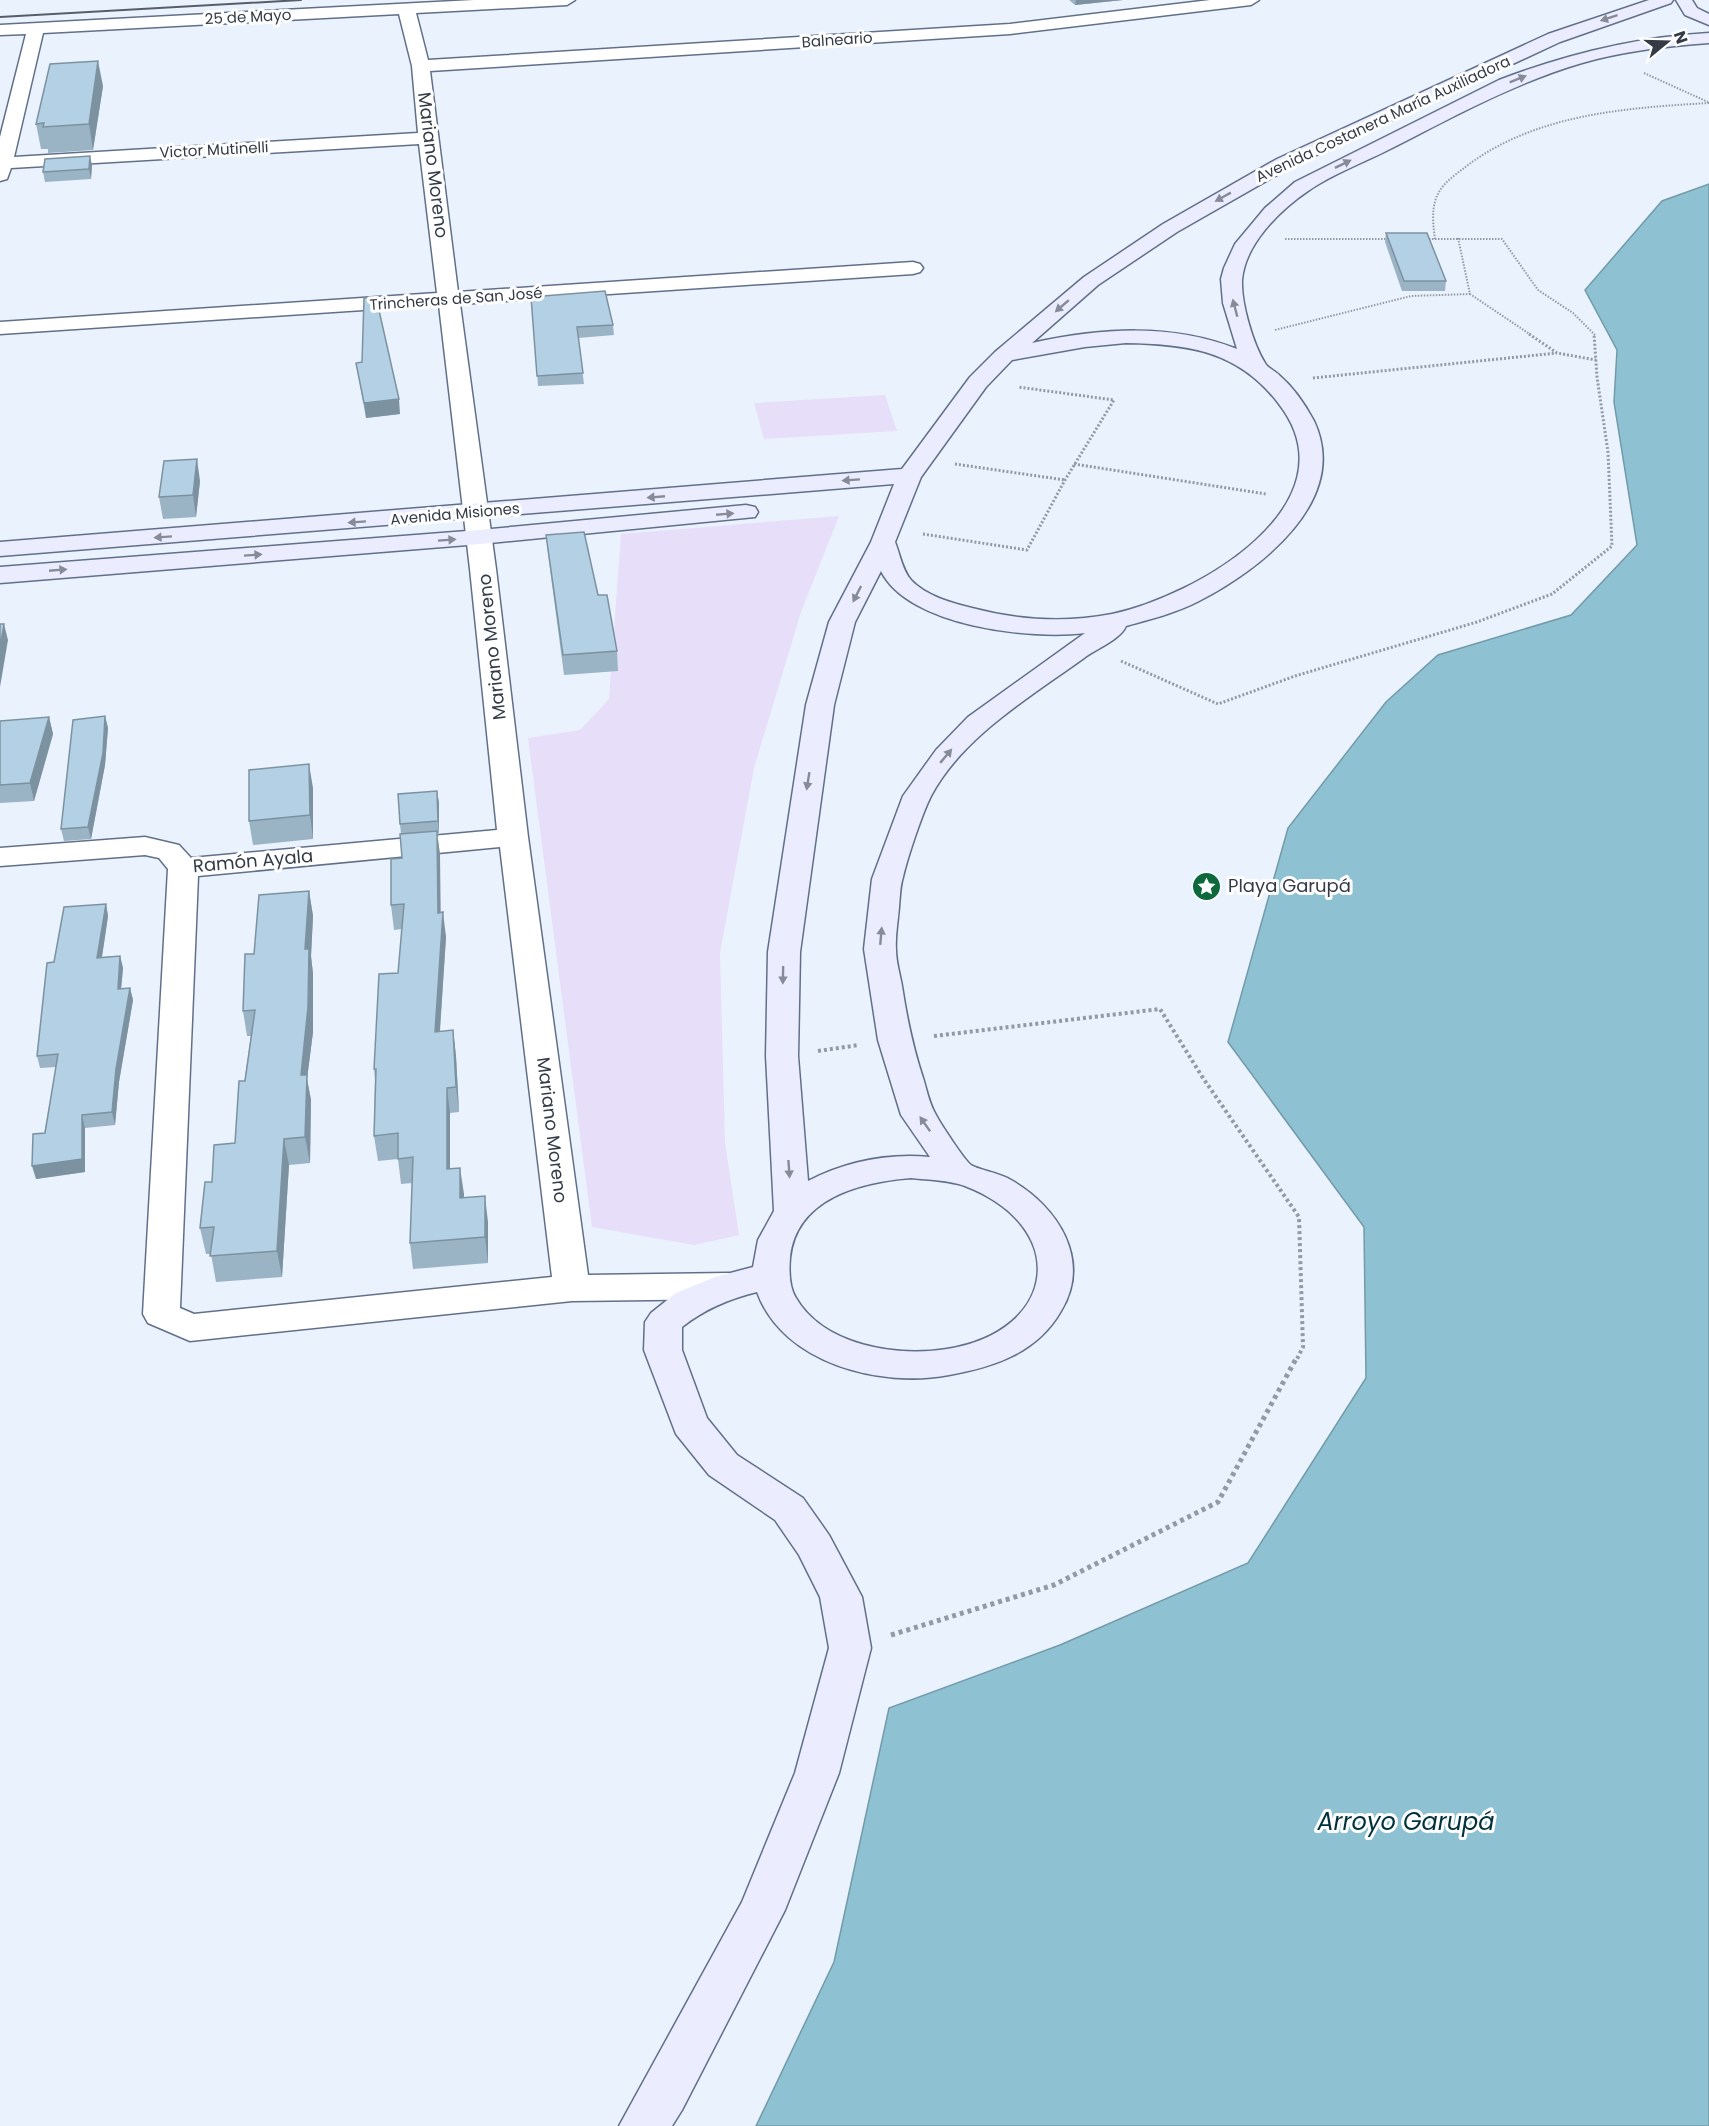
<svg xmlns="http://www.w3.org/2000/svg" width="1709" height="2126" font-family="Poppins,sans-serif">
<rect width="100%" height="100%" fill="#eaf2fd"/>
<path fill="#e7def9" d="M885 395 897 431 764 439 754 403Z
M839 516 801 612 754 768 720 953 725 1143 739 1235 694 1245 592 1227 528 738 580 730 609 699 621 534Z"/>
<path fill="#8ec2d2" stroke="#739aa8" stroke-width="1.5" d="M1709 184V2126H756L834 1962 889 1708 1060 1645 1248 1563 1366 1378 1364 1227 1228 1042 1288 828 1386 702 1438 655 1571 615 1637 545 1614 402 1617 350 1585 290 1662 201Z"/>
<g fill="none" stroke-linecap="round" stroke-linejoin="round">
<defs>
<path id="street" d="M474 0H575L567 5 416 13 428 60 1010 24 1210 0H1259L1251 5 1010 34 430 71 458 292 913 262 920 264 923 268 920 272 913 274 460 304 496 569 528 837 588 1275 728 1273 741 1277 746 1286 741 1295 728 1299 572 1301 190 1341 148 1323 143 1314 168 869 159 858 145 855 0 866V848L145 837 179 845 191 858 497 830 470 569 439 305 0 334V322L437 293 419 144 11 168 7 179 0 181V137L26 34 0 35V25ZM399 14 412 66 418 133 14 157 43 33ZM500 847 552 1277 194 1314 180 1308 198 876Z"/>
<path id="secondary" d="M1649 0H1673L1671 3 1560 42 1291 167 1177 232 1098 285 1032 343C1101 328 1171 323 1237 349L1223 303 1221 279 1224 268 1235 244 1265 208 1295 182 1499 80C1567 54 1636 37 1709 33V43C1666 46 1624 51 1582 63 1514 83 1453 117 1390 149 1363 163 1332 174 1308 191 1280 210 1245 244 1242 280 1241 303 1253 344 1265 363 1267 368 1276 371 1280 376 1293 387 1306 406 1314 421 1351 500 1261 569 1199 601 1176 613 1151 619 1126 626 1121 639 1096 649 1084 658 1030 697 963 736 931 796 922 814 908 856 903 877 900 886 900 897 899 907 898 921 895 936 896 950 896 962 900 974 902 986 907 1019 913 1048 924 1081 927 1092 930 1105 936 1115 940 1123 965 1161 971 1165 979 1170 1000 1173 1011 1180 1058 1207 1092 1260 1061 1311 1037 1353 994 1367 949 1375 881 1388 783 1364 757 1292 728 1299 705 1309 682 1327V1350L707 1418 737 1455 803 1498 829 1535 862 1597 871 1648 839 1773 785 1910 682 2110 672 2126H619L742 1902 795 1773 829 1648 820 1597 799 1555 775 1520 709 1475 676 1434 644 1350 645 1322 651 1313 676 1293 715 1277 753 1267 758 1240 774 1211 766 1056 768 952 806 705 829 622 871 542 894 484 0 556V542L902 469 970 377 995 352 1084 277 1163 224 1277 159 1548 34ZM1126 343C1189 344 1239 351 1279 404 1357 505 1194 597 1112 614 1066 623 1017 620 972 608 952 603 926 596 911 580 902 570 900 554 895 542L921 477 986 387 1012 360 1085 347ZM881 571C908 626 1030 640 1085 633L968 717 936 750 903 796 872 879 864 949 878 1040 901 1115 930 1157C887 1153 845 1162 808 1181L798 1056 800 952 834 705 855 622ZM911 1178C929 1180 948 1180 965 1186 1071 1227 1058 1331 947 1349 897 1357 824 1346 796 1298 789 1287 789 1270 790 1258 796 1198 861 1182 911 1178Z
M1676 0H1692L1697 8 1709 14V25L1685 15Z
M746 505 755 507 758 512 755 517 480 544 0 583V567L480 530Z"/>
</defs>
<use href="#street" stroke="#617089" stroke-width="3"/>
<use href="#secondary" stroke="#617089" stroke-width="3"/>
<path stroke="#939aa5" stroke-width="2" stroke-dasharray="1.5 1.5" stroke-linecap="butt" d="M1644 73 1708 102
M1458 238 1470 294 1531 335
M1285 239H1389
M1426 239H1502L1538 290 1573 313 1595 335
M1435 239C1433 225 1431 207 1438 194 1443 183 1455 175 1464 168 1534 114 1624 108 1709 103
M1275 330 1411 296 1470 294"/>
<path stroke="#939aa5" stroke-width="3" stroke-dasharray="2 2" stroke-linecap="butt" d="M1529 334 1557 353 1596 360
M1313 378 1557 353
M955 464 1065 480
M1074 464 1266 494
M923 534 1027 550 1065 480 1114 400 1018 387
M1121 661 1218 704 1295 676 1477 622 1552 594 1612 546 1608 452 1597 377 1594 334"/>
<path stroke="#939aa5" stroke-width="4" stroke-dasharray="3 3" stroke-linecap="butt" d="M934 1036 1160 1009 1203 1078 1299 1217 1303 1347 1297 1359
M818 1051 859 1045"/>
<path stroke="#939aa5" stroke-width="5" stroke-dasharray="4 4" stroke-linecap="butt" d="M891 1635 1054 1585 1218 1502 1297 1357"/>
<use href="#street" fill="#fff" fill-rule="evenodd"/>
<use href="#secondary" fill="#ebecfd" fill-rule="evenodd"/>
<path stroke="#575e69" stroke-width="2" d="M0 17 301 0"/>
</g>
<path fill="#9ab3c5" d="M1069 0H1123L1075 5Z
M103 86 93 150 48 153V149H41L36 124Z
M92 165 91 179 45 182 43 172Z
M1386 233 1446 281 1445 291H1402L1385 242Z
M531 297 613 325 614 335 578 338 584 384 538 386Z
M356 363 400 414 366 418Z
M200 481 196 517 163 519 159 497Z
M546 535 617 651 618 671 564 675 548 554Z
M105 716 108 728 105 765 91 839 64 841 61 829Z
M49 717 53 734 34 801 0 803V721Z
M313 788V839L253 845 249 821Z
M437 791 439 803V833H437L440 855V913L446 937 440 1032 453 1030 456 1056 459 1112 450 1113V1169L464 1194 463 1197 488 1222V1263L413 1269 410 1243 412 1183 401 1184 398 1159 378 1161 374 1136 375 1080 374 1069 398 973 402 929 394 930 391 905 402 858 401 834 400 824Z
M309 891 313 916 311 956 313 974V1032L307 1079 311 1100 310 1163 289 1165 282 1277 216 1282 211 1254H206L200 1228 212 1182 235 1143 251 1036H247L243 1011 254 954Z
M106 904 108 916 102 957 120 956 123 968 121 988H130L133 1000 119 1082 115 1125 85 1128V1172L36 1179 56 1067 40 1068 37 1056 54 962Z"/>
<path fill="#7d92a0" d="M1076 0H1123L1075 5Z
M98 61 103 86 93 150 89 124Z
M90 156 92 165 91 179 89 169Z
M399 399 400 414 366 418 364 403Z
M197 459 200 481 196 517 193 495Z
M4 624 8 640 0 687V648Z
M105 716 108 728 105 765 91 839 88 827Z
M49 717 53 734 34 801 30 783Z
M309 764 313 788V839L310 815Z
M437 791 439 803V833L438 821Z
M437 831 440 855 441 937 438 913Z
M309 891 313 916 311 956 313 974V1032L307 1079 311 1100 310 1163 305 1137 301 1075 305 949Z
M106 904 108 916 100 970 97 958Z
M443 912 446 937 438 1057 435 1032Z
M120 956 123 968 120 1001 118 989Z
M130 988 133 1000 119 1082 115 1125 112 1112 116 1069Z
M453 1030 456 1056 459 1112 456 1087Z
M447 1088 450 1113V1195L447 1169Z
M82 1115 85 1128V1172L36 1179 32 1166Z
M284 1139 289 1165 282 1277 277 1251Z
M460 1168 464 1194 463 1223 460 1198Z
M485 1196 488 1222V1263L485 1237Z"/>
<path fill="#b3d0e5" stroke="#7d92a0" stroke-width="1.5" d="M98 61 89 124 43 127 44 123 36 124 50 64Z
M90 156 89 169 43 172 45 159Z
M1386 233H1427L1446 281H1404Z
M605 291 613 325 577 327 583 373 537 376 531 297Z
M376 297 399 399 364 403 356 363 362 362 364 298Z
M197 459 193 495 159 497 164 461Z
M584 532 598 595H607L617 651 563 655 546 535Z
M0 624H4L0 648Z
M105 716 103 753 88 827 61 829 73 720Z
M49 717 30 783 0 785V721Z
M309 764 310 815 249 821V770Z
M437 791 438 821 400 824 398 794Z
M437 831 438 913 443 912 435 1032 453 1030 456 1087 447 1088V1169L460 1168V1198L485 1196V1237L410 1243 413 1157 398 1159V1133L374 1136 376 1069H374L379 974 398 973 404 904 391 905V859L402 858 400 834Z
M309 891 305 949H309L308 1007 301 1075H307L305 1137 284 1139 277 1251 210 1256 214 1227 200 1228 205 1182H212L214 1145 235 1143 239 1081H245L255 1010 243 1011 245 954H254L259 895Z
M106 904 97 958 120 956 118 989 130 988 116 1069 112 1112 82 1115V1159L32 1166 33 1134 45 1133 58 1054 37 1056 47 963 54 962 64 907Z"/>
<defs><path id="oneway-solid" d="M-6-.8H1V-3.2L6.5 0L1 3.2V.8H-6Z" transform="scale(1.5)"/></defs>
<g fill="#868b98">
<use href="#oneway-solid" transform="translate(1609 18) rotate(162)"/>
<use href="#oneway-solid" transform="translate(1518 79) rotate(-22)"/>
<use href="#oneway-solid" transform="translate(1343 164) rotate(-26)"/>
<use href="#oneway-solid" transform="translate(1223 197) rotate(151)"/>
<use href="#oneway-solid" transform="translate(1062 306) rotate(139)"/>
<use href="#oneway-solid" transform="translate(1235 308) rotate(-105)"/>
<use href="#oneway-solid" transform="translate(851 480) rotate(176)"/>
<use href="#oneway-solid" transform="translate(656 497) rotate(175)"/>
<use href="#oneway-solid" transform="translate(725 514) rotate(-5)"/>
<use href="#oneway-solid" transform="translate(357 522) rotate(176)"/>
<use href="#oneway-solid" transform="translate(163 537) rotate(176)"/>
<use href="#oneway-solid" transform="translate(447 540) rotate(-4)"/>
<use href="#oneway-solid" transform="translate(253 555) rotate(-4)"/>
<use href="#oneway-solid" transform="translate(58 570) rotate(-5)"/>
<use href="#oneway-solid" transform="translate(857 594) rotate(117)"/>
<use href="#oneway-solid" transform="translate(946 756) rotate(-50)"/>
<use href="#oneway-solid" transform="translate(808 781) rotate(99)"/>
<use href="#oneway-solid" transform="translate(881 936) rotate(-85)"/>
<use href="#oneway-solid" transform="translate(783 975) rotate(91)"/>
<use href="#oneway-solid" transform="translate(925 1124) rotate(-125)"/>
<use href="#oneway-solid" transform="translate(789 1169) rotate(86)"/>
</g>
<defs>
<symbol id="sight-disc" viewBox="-11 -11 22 22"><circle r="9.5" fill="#0d683c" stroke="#fff"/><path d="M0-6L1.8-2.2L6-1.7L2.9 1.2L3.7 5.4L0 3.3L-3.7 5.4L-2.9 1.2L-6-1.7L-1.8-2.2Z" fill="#fff"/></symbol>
</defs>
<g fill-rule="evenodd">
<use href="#sight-disc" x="1190" y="870" width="33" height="33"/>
</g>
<g text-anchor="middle" stroke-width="6" stroke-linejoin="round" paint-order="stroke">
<g font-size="15" fill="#343b46" stroke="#fff">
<text transform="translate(248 17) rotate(-3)" y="5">25 de Mayo</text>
<text transform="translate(837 40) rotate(-4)" y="5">Balneario</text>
<text transform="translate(1383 119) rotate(-25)" y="5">Avenida Costanera María Auxiliadora</text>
<text transform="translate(214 150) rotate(-3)" y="5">Victor Mutinelli</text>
<text transform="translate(456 299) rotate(-4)" y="5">Trincheras de San José</text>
<text transform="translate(455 514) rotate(-5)" y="5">Avenida Misiones</text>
</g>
<g font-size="18" fill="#343b46" stroke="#fff">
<text transform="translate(433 165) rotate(83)" y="6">Mariano Moreno</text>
<text transform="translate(492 647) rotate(-96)" y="6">Mariano Moreno</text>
<text transform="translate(253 861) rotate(-5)" y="6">Ramón Ayala</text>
<text transform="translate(552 1130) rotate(83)" y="6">Mariano Moreno</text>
</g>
<g font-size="18" fill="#343b46" stroke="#fff" text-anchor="start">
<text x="1228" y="892">Playa Garupá</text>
</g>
<g font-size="24" font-style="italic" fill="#00323d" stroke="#fff">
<text x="1406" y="1830">Arroyo Garupá</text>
</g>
</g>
<g transform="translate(1667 42) rotate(71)" stroke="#ffffff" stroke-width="4.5" paint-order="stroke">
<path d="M0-4.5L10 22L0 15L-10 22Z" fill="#343b46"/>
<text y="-9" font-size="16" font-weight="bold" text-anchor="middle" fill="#343b46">N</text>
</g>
</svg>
